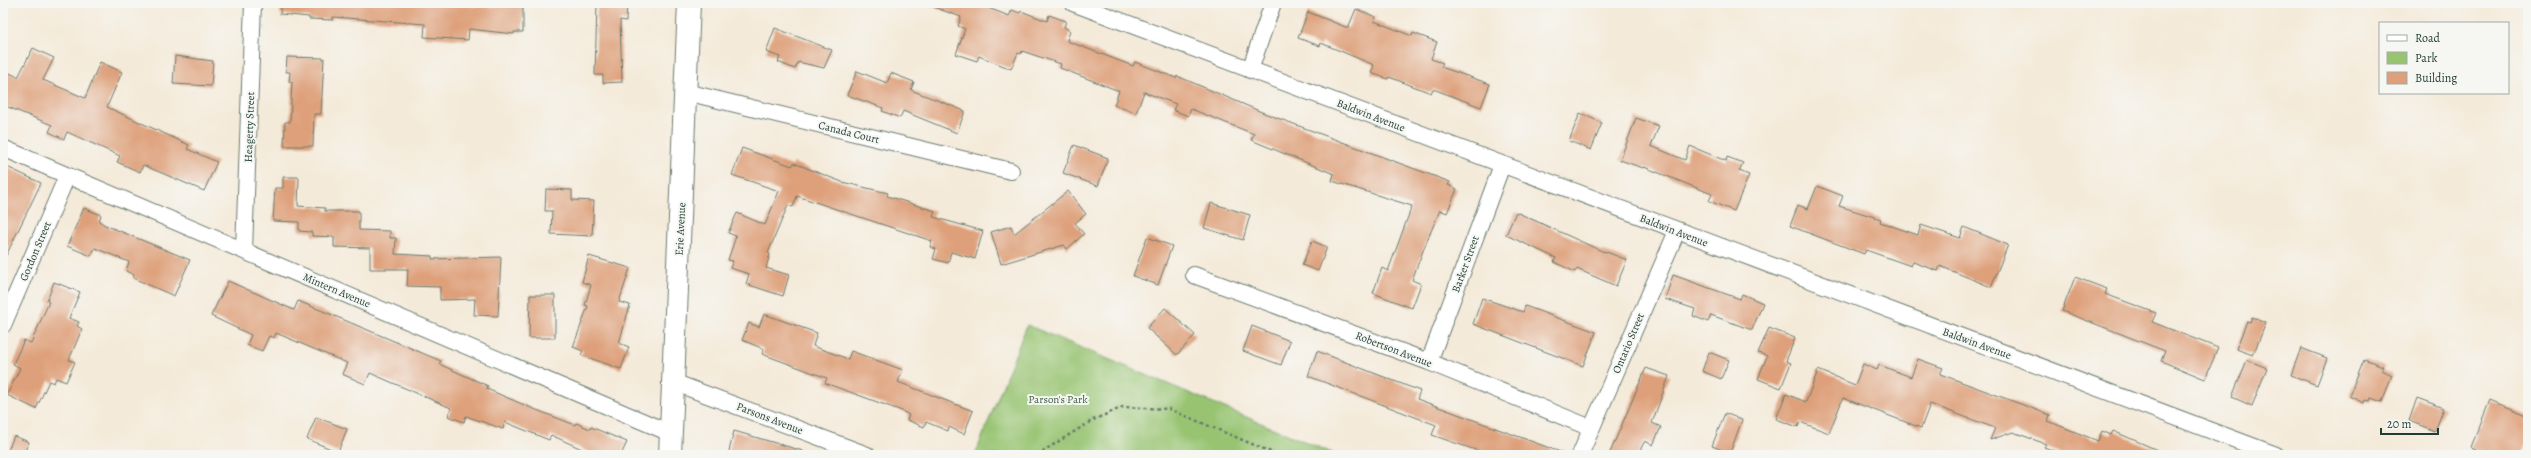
<svg xmlns="http://www.w3.org/2000/svg" width="2531" height="458" font-family="Alegreya,serif">
<rect width="100%" height="100%" fill="#f6f6f2"/>
<filter id="ink" filterUnits="userSpaceOnUse"><feTurbulence type="fractalNoise" baseFrequency=".025" numOctaves="2"/><feDisplacementMap in="SourceGraphic" scale="8" xChannelSelector="R" yChannelSelector="G"/><feConvolveMatrix kernelMatrix="1 2 1 2 8 2 1 2 1" color-interpolation-filters="sRGB"/></filter>
<filter id="wash" filterUnits="userSpaceOnUse"><feTurbulence type="fractalNoise" baseFrequency=".012" numOctaves="4" result="noise"/><feDisplacementMap in="SourceGraphic" scale="16" xChannelSelector="R" yChannelSelector="G"/><feGaussianBlur stdDeviation="0.9" result="paint"/><feColorMatrix in="noise" values="0 0 0 0 0 0 0 0 0 0 0 0 0 0 0 0 0 1.4 0 .05"/><feComposite in="paint" operator="in"/></filter>
<g filter="url(#wash)">
<rect width="100%" height="100%" fill="#f4ead9"/>
<path fill="#98c472" stroke="#5c8053" d="M1027 325 1337 455H975Z"/>
<g id="blocks">
<path fill="#dea07a" d="M281 3H470V6L523 7V32H514V34L469 29 468 40 424 37 425 24 333 17V20L309 19V17L280 14Z
M597 3 627 4 626 21 620 20 622 82 603 83V75H595Z
M928 3H984L983 6 1009 16 1012 10 1020 13 1021 11 1047 21 1049 15 1066 21 1064 27 1070 31 1067 41 1133 66 1135 62 1176 78 1177 76 1264 113 1450 182 1448 185 1457 189 1447 213 1440 210 1424 248 1412 280 1421 284 1412 308 1373 293 1382 268 1388 271 1412 206 1332 181 1334 174 1251 140 1254 134 1191 109 1188 116 1173 110 1176 104 1144 92 1136 113 1114 105 1119 91 1060 68 1061 64 1022 51 1021 54 1018 53 1011 69 979 56 977 61 956 54 965 29 958 26 961 17 928 5Z
M1356 9 1376 17 1374 21 1412 36 1413 33 1437 42 1431 59 1443 63 1441 67 1490 84 1481 107 1433 89 1431 93 1389 77 1388 79 1371 73 1374 65 1321 43 1320 46 1298 38 1308 12 1348 28Z
M775 28 832 50 824 68 798 62 795 69 778 62 780 57 766 52Z
M33 48 54 58 43 80 85 98 100 62 122 72 107 107 189 145 187 149 217 162 204 191 143 165 140 172 117 162 120 156 67 132 64 139 49 132 52 125 3 105V70L18 77Z
M175 56 213 61 211 86 173 84Z
M287 57 324 58 321 114H314L313 146H284L285 122H290L292 82H289L290 72H286Z
M857 71 887 83 891 73 914 82 911 90 965 111 957 133 903 111 900 118 882 111 883 108 847 95Z
M1580 113 1602 123 1591 150 1569 141Z
M1636 118 1659 126 1651 146 1685 160 1690 146 1726 161 1727 157 1743 163 1739 171 1749 175 1734 211 1709 201 1712 194 1644 167 1643 168 1620 160Z
M1074 145 1108 158 1098 186 1063 173Z
M742 148 792 166 794 163 842 182 888 193 887 196 935 211 933 217 983 231 975 259 951 252 948 263 933 259 936 249 930 247 932 241 797 196 793 207 788 205 768 253 770 254 766 268 789 275 783 296 746 284 749 274 730 268 733 261 728 260 736 236 728 233 737 213 765 225 779 191 732 175Z
M3 165 41 183 3 262Z
M283 177H299L298 206 325 208V211H359V230L390 231V238H396L395 254 432 256V259L501 257 498 316 474 315 475 299 440 300V287L407 286 408 269H370V248L334 247V237L312 236V232L299 231V222L273 221 275 188H283Z
M1817 186 1843 196 1839 206 1881 219 1880 222 1918 235 1921 225 1960 238 1964 227 2008 245 1991 287 1940 266 1938 271 1913 262 1911 266 1866 250 1864 254 1790 226 1798 205 1808 209Z
M546 189 572 190V200L594 201 592 236 551 234 552 211H545Z
M1068 191 1086 214 1075 223 1084 234 1067 249 1064 245 1001 264 991 232 1011 226 1014 234Z
M1211 203 1250 215 1243 240 1204 228Z
M84 208 101 215 99 221 105 225 190 260 174 296 133 278 134 275 126 271 129 262 95 248 91 256 67 246Z
M1516 212 1604 252V251L1627 260 1616 286 1577 269 1575 272 1554 262 1556 258 1506 235Z
M1147 237 1172 246 1158 285 1133 276Z
M1312 241 1327 247 1318 271 1302 265Z
M589 256 630 268 619 302 630 305 619 343 629 347 621 369 581 355 583 351 573 347 588 306 585 305 591 285 582 282Z
M1673 275 1740 299 1742 294 1763 303 1752 330 1711 315 1708 322 1693 316 1695 309 1665 299Z
M2075 277 2107 289 2105 294 2156 313 2152 322 2218 348 2205 379 2161 361 2165 351 2062 311Z
M228 281 294 310 298 301 330 314 441 361 439 364 488 386 487 389 529 407 575 425 576 423 590 429 591 427 627 442 621 455H595L551 435 549 440 505 422 503 429 466 416 464 422 448 416 451 408 370 373 365 384 342 374 347 363 276 333 274 338 269 336 262 351 247 345 251 335 211 316Z
M54 282 80 292 69 318 79 322 77 326 82 329 69 360 75 362 66 382 56 378 54 383 49 381 36 409 7 395 20 368 13 364 24 340 31 343 49 302 47 301Z
M530 295H555V338H529Z
M1482 298 1523 312 1525 306 1596 332 1583 366 1473 324Z
M1165 308 1195 335 1177 355 1147 328Z
M764 314 817 333 813 346 848 359 851 351 903 370 898 382 973 411 964 434 949 427 948 431 926 422 924 427 907 420 909 415 902 411 825 383 827 378 762 354 764 349 742 340 749 323 759 327Z
M2252 317 2266 323 2253 355 2236 349 2247 321 2250 322Z
M1252 326 1290 341 1281 365 1243 351Z
M1769 328 1795 338 1786 361 1791 363 1781 388 1758 379 1767 356 1758 353Z
M2301 348 2327 358 2317 385 2291 375Z
M1317 351 1420 391 1417 399 1563 453V455H1490L1432 435 1436 425 1308 376Z
M1709 352 1729 360 1721 379 1702 371Z
M1918 359 1943 368 1940 374 2050 415 2048 421 2098 441 2102 431 2111 435 2113 431 2169 455H2064L2044 447 2046 444 2013 432 1990 440 1995 428 1930 404 1921 428 1843 398 1829 433 1800 422 1798 427 1776 419 1786 394 1806 402 1818 370 1855 385 1863 364 1877 370 1879 365 1911 377Z
M2364 359 2383 366 2382 370 2392 375 2382 402 2371 398 2370 401 2365 400 2364 403 2349 396Z
M2247 360 2267 368 2252 406 2232 397Z
M1646 368 1669 376 1652 423 1661 427 1653 445 1645 441 1637 455H1609Z
M2417 398 2444 408 2435 431 2409 421Z
M2490 400 2528 416V441L2522 455H2490L2471 447Z
M1725 413 1742 420 1730 453 1712 446Z
M316 417 347 429 338 452 307 439Z
M734 431 803 451 802 455H728Z
M14 436 29 442 23 455H6Z"/>
</g>
</g>
<g filter="url(#ink)">
<use href="#blocks" fill-opacity="0" stroke="#6a7a6e" stroke-width="1"/>
<g fill="none" stroke-linecap="round" stroke-linejoin="round">
<defs>
<path id="street" d="M1073 3 2276 455
M1250 70 1273 3
M686 92 1011 171
M3 148 670 433
M244 250 253 3
M1194 275 1429 362 1591 428
M3 325 67 176
M1429 362 1502 165
M673 382 867 455
M1580 455 1677 231"/>
<path id="secondary" d="M670 455 689 3"/>
</defs>
<use href="#street" stroke="#6a7a6e" stroke-width="18"/>
<use href="#secondary" stroke="#6a7a6e" stroke-width="24"/>
<path stroke="#6a7a6e" stroke-width="2.5" stroke-dasharray="3 3" stroke-linecap="butt" d="M1037 455 1093 420 1123 407 1169 409 1278 455"/>
<use href="#street" stroke="#fff" stroke-width="16"/>
<use href="#secondary" stroke="#fff" stroke-width="22"/>
</g>
</g>
<g text-anchor="middle" stroke-width="4" stroke-linejoin="round" paint-order="stroke">
<g font-size="11" fill="#1f3d34" stroke="#f6f6f2">
<text transform="translate(1371 115) rotate(21)" y="4">Baldwin Avenue</text>
<text transform="translate(249 127) rotate(-88)" y="4">Heagerty Street</text>
<text transform="translate(849 132) rotate(14)" y="4">Canada Court</text>
<text transform="translate(680 229) rotate(-87)" y="4">Erie Avenue</text>
<text transform="translate(1674 230) rotate(21)" y="4">Baldwin Avenue</text>
<text transform="translate(35 251) rotate(-67)" y="4">Gordon Street</text>
<text transform="translate(1465 264) rotate(-70)" y="4">Barker Street</text>
<text transform="translate(337 290) rotate(23)" y="4">Mintern Avenue</text>
<text transform="translate(1628 343) rotate(-67)" y="4">Ontario Street</text>
<text transform="translate(1977 343) rotate(20)" y="4">Baldwin Avenue</text>
<text transform="translate(1394 349) rotate(21)" y="4">Robertson Avenue</text>
<text transform="translate(770 418) rotate(21)" y="4">Parsons Avenue</text>
</g>
<g font-size="11" fill="#3d5f44" stroke="#f6f6f2">
<text x="1058" y="403">Parson's Park</text>
</g>
</g>
<rect width="2531" height="458" fill="none" stroke="#f6f6f2" stroke-width="16"/>
<rect x="2379" y="22" width="130" height="72" fill="#f6f6f2" stroke="#a0aca6"/>
<rect x="2387" y="35" width="20" height="6" fill="#ffffff" stroke="#a0aca6"/>
<text x="2415" y="42" font-size="12" fill="#1f3d34">Road</text>
<rect x="2387" y="52" width="20" height="12" fill="#98c472" stroke="#a0aca6"/>
<text x="2415" y="62" font-size="12" fill="#1f3d34">Park</text>
<rect x="2387" y="72" width="20" height="12" fill="#dea07a" stroke="#a0aca6"/>
<text x="2415" y="82" font-size="12" fill="#1f3d34">Building</text>
<path d="M2381 428v6h57v-6" fill="none" stroke="#1f3d34" stroke-width="2"/>
<text x="2387" y="428" font-size="12" fill="#1f3d34" stroke="#f6f6f2" stroke-width="3" paint-order="stroke">20 m</text>
</svg>
